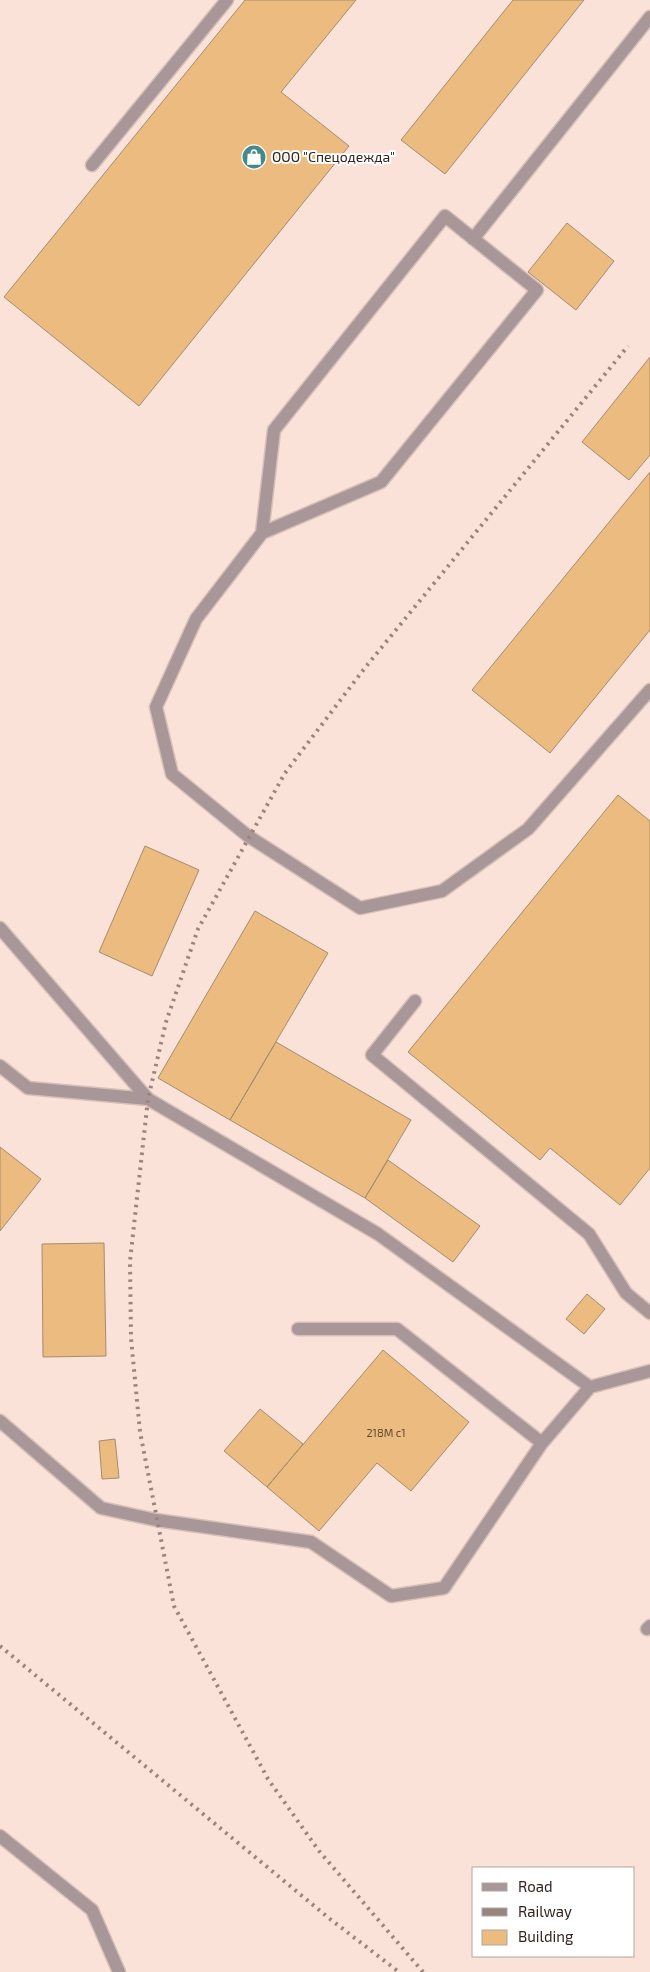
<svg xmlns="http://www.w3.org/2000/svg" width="650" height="1972" font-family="'Exo 2',sans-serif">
<rect width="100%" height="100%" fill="#fbe2d9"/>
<path fill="#ecbb7f" stroke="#a48c70" d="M245 0H356L281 92 349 146 139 406 4 297Z
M513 0H584L445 174 401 140Z
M567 223 614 261 576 310 528 272Z
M650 357V455L629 480 582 442Z
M650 472V630L550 753 472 690Z
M618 795 650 821V1168L620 1205 550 1148 540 1160 408 1052Z
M145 846 199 870 152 976 99 952Z
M255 911 328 953 230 1120 158 1078Z
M276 1042 411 1120 365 1198 230 1120Z
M0 1147 41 1179 0 1231Z
M388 1160 480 1226 453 1262 365 1198Z
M104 1243 106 1356 43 1357 42 1244Z
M587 1294 605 1309 584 1334 566 1319Z
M383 1350 469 1422 411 1491 377 1463 319 1531 267 1487Z
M260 1409 303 1444 267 1487 224 1451Z
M115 1439 119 1478 102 1479 99 1441Z"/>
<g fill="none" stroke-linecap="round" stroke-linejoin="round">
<defs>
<path id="minor" d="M92 165 227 0
M473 239 650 17
M262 533 274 430 445 216 537 290 381 482 262 533 196 619 156 707 172 774 248 836 360 908 442 891 528 829 650 690
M0 928 148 1099 378 1234 590 1387
M415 1001 372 1055 589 1234 626 1293 650 1313
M0 1066 28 1088 148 1099
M298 1329H397L542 1443
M0 1421 101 1508 156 1520 311 1542 391 1596 444 1588 542 1443 590 1387 650 1371
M647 1629 650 1626
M0 1836 92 1910 119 1972"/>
</defs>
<use href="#minor" stroke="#d7c0b7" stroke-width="15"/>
<use href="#minor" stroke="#a99698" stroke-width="12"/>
<path stroke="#99857e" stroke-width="4" stroke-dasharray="2.5 5" stroke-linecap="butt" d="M0 1646 330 1919 399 1972
M423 1972 319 1851 268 1779 174 1606 140 1432 131 1338 130 1261 148 1099 166 1022 198 929 285 773 364 669 628 346"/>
</g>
<defs>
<symbol id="shop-disc" viewBox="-11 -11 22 22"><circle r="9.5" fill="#438a88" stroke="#fff"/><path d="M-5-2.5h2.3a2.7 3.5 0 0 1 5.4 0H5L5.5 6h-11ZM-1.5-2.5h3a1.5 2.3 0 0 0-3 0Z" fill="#fff"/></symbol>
</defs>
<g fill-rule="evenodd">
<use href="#shop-disc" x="240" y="143" width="28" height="28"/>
</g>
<g text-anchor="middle" stroke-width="4" stroke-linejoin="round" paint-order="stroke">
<g font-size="11" fill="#604936">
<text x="386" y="1437">218М с1</text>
</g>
<g font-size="14" fill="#32231e" stroke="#fff" text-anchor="start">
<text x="272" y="162">ООО "Спецодежда"</text>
</g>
</g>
<rect x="472" y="1867" width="162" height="90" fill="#ffffff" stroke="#ada7a5"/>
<rect x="482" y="1883" width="25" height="8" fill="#a99698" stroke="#ada7a5"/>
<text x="518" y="1892" font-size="15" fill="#32231e">Road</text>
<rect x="482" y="1908" width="25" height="8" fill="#99857e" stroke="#ada7a5"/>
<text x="518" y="1917" font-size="15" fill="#32231e">Railway</text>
<rect x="482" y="1930" width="25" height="15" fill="#ecbb7f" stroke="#ada7a5"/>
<text x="518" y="1942" font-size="15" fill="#32231e">Building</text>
</svg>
